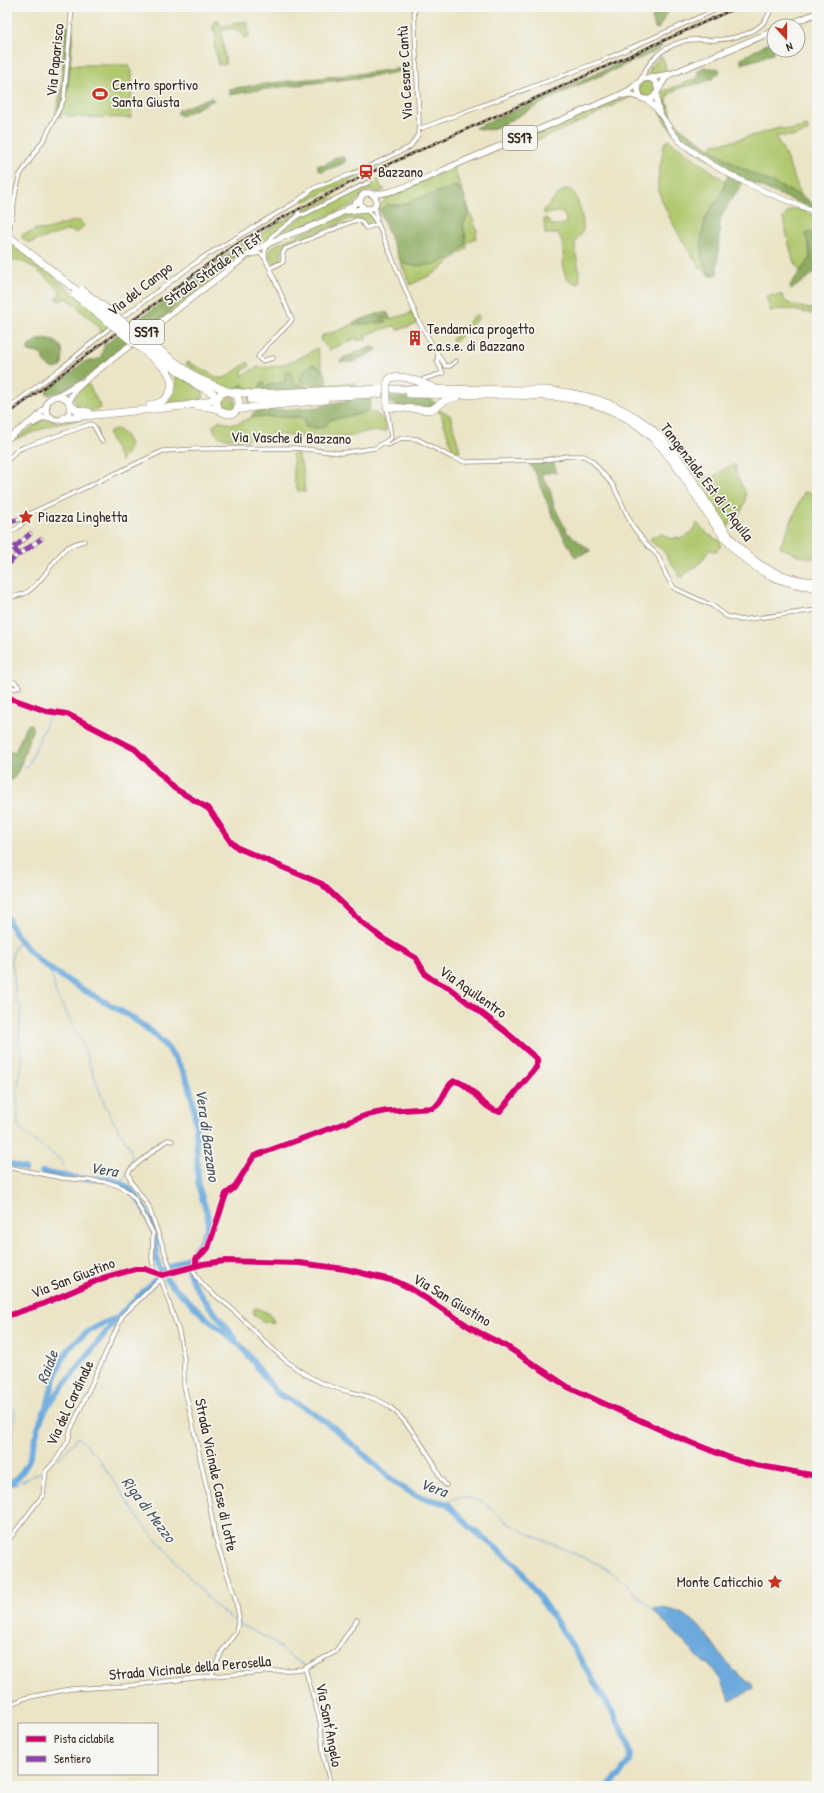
<svg xmlns="http://www.w3.org/2000/svg" width="824" height="1793" font-family="'Patrick Hand',sans-serif">
<rect width="100%" height="100%" fill="#f6f6f2"/>
<filter id="ink" filterUnits="userSpaceOnUse"><feTurbulence type="fractalNoise" baseFrequency=".025" numOctaves="2"/><feDisplacementMap in="SourceGraphic" scale="8" xChannelSelector="R" yChannelSelector="G"/><feConvolveMatrix kernelMatrix="1 2 1 2 8 2 1 2 1" color-interpolation-filters="sRGB"/></filter>
<filter id="wash" filterUnits="userSpaceOnUse"><feTurbulence type="fractalNoise" baseFrequency=".012" numOctaves="4" result="noise"/><feDisplacementMap in="SourceGraphic" scale="16" xChannelSelector="R" yChannelSelector="G"/><feGaussianBlur stdDeviation="0.9" result="paint"/><feColorMatrix in="noise" values="0 0 0 0 0 0 0 0 0 0 0 0 0 0 0 0 0 1.4 0 .05"/><feComposite in="paint" operator="in"/></filter>
<g filter="url(#wash)">
<rect width="100%" height="100%" fill="#ebe4c6"/>
<path fill="#b0c86e" stroke="#767946" d="M216 19 218 20 221 27 237 22H248L249 38 243 37C237 26 233 28 221 31L226 64 218 65V60L214 45 216 37 212 25Z
M661 56 664 60 666 69 670 72 648 76 651 66Z
M69 65H129L132 72 131 118 67 117V112L60 117 61 119 59 116 68 88Z
M695 79V82L697 84 679 88 668 95 667 102 664 101 660 103 659 97 662 92Z
M639 89a8 8 0 1 1 16 0a8 8 0 1 1-16 0Z
M631 96 593 116 541 139 535 140 528 137 616 100Z
M807 126 809 131 795 136H776L781 147H782L802 197 749 173 710 148 714 144 733 141 779 128 791 130Z
M669 140 725 181C721 199 712 204 705 219 703 224 704 229 703 235 700 250 701 263 711 276 696 272 660 203 658 188 656 177 663 160 663 148L665 143Z
M374 165 375 169 307 201 300 200 315 188Z
M454 168 462 190 458 187H452L401 205H387L379 210 378 207 387 198 395 193Z
M378 179 381 187 385 190 379 193 372 190 365 192 353 205 273 239 300 218Z
M567 189 572 190C577 197 585 221 583 229 582 235 575 240 575 246 575 259 582 271 579 284L570 282C557 271 569 248 558 234H545L544 219 547 218 550 224C556 226 562 226 566 222L565 215 559 212 545 214 543 210C552 204 555 193 567 189Z
M336 191 331 199 296 217 268 242 146 332 134 322 139 319 141 321 165 316 173 307 198 290 210 275 222 269 231 259 239 254 240 245Z
M465 199 477 230 476 238 466 243 467 248 435 273 410 285 401 263C425 271 444 260 464 247L466 237 463 225 469 213Z
M795 209 802 210 817 217V238L808 240 810 259 800 271 792 257 783 218 790 210Z
M361 211 369 213 375 224 370 226 363 219 353 220 352 218 287 245 282 250 281 262 275 264 270 258 269 250 275 245 333 220Z
M74 221H80L84 226 77 233 69 230 29 243 22 238 23 234 32 232 35 229 44 230Z
M11 244 45 269 111 326 96 338 100 331 98 326 67 298 58 301 56 298 60 295V291C49 281 25 254 9 262Z
M782 295C784 307 807 308 817 310V315C806 313 779 305 771 312L766 296Z
M411 311 417 321V324L397 330 396 326H394L365 335 366 339 358 341 357 338 329 350 320 339 323 335 338 331 353 324C358 326 360 323 366 322 373 322 377 324 386 322V320L377 319 382 317 390 319 411 313Z
M476 314 478 315V319L457 340 453 342 452 339Z
M317 348 323 371 313 364C306 367 300 374 301 382L326 385 357 383 353 388 306 389 305 385 295 384 291 374 283 382 266 386 263 385 264 382H262L261 388 254 390 240 385 234 390 210 381 186 364 188 362 218 378H225L248 362 250 366 242 371V376L257 367C277 370 300 359 317 348Z
M173 371 204 392 202 400 166 403C177 393 179 384 173 371Z
M85 385H89L101 408 90 411 77 408 74 398Z
M220 403a8 8 0 1 1 16 0a8 8 0 1 1-16 0Z
M439 410 450 415 460 451H453L441 414 437 411Z
M364 412C378 412 386 417 386 431L365 432 348 437 326 435 295 437 271 433 263 437 255 436 246 441C232 435 215 444 213 426L219 420 225 423 232 424 239 423 252 417H299L304 419 305 426 309 428H323L330 420Z
M89 418 52 425 14 440 43 420H51L57 422Z
M117 429 125 435 130 444 126 454 121 461 108 433Z
M297 453 303 469 305 492 298 491 294 481 293 457 291 455Z
M736 465C735 475 738 478 742 485 753 501 736 520 725 529L692 477H713L727 467Z
M804 492 817 494V559L800 556 780 547Z
M697 523 709 535 720 541 721 546 716 551 709 550 701 562 681 578 663 550 651 542 650 539 654 536 662 534 671 539 679 537 680 539 692 532Z
M256 1308 270 1314 274 1322C266 1324 259 1320 254 1314V1309Z"/>
<path fill="#8cac61" stroke="#646b40" d="M660 7H671L658 29 655 28 652 18Z
M68 26 73 31 68 88 59 116 55 115 62 87 64 32 65 28Z
M770 42 774 45 773 53 759 59 741 64V59L744 57Z
M662 44 661 48 650 54 561 93 500 126 488 130 475 128Z
M408 67 410 68 408 70C349 82 289 83 230 95L229 89C288 79 348 77 408 67Z
M703 67 719 69 720 72 712 79 699 84 695 82 698 76V71Z
M211 97 214 100 181 116 177 113 179 110Z
M661 101H664L669 105 673 119 683 130 739 167 807 199 812 204 815 209C784 197 649 145 661 101Z
M335 157H344L346 161C341 166 329 168 322 171L319 170 317 165H325Z
M728 174 743 183 731 200 720 219 717 274 711 276 702 259 701 242 704 224 709 212 721 196Z
M452 187C465 187 466 202 469 213L463 225 466 243C454 263 422 270 401 263L379 210 387 205H401Z
M810 232 813 234V238H817V271L791 290 790 285 810 259V246L805 235Z
M240 245 239 254 231 259 222 269 210 275 201 287 173 307 165 316 149 324 144 323 139 319Z
M383 312 388 313 390 319 382 317 378 319 384 320 386 322C375 324 366 323 356 325L352 323Z
M119 333 130 344 116 350 114 356 84 379 62 391 49 395 46 393C50 381 64 380 73 372 77 368 81 362 87 361 93 360 96 361 101 357L104 346Z
M43 339C63 340 65 350 61 367 51 371 45 366 43 356L38 353 28 351V347L37 340Z
M370 347 376 348 377 350 353 362H340L343 358Z
M313 364C321 367 330 376 326 385L301 382C300 374 305 367 313 364Z
M287 371H290L295 384 305 385 306 390 258 393 234 390 242 384C249 390 253 390 261 388V383L264 381V385L266 386 283 382 285 381V373Z
M390 397 431 399 436 404 433 407 399 406 390 403Z
M371 398 369 412 330 420 323 428H309L305 426 304 419 299 417H252V414L257 411 319 407 337 402Z
M553 460 557 473 552 472 541 474 550 489 554 506 567 532 591 551 575 557 553 517 535 472 528 462Z
M30 723 32 726V731C25 746 22 771 11 781L8 776 7 751 15 753 25 728Z"/>
<path fill="#6caade" stroke="#546a7e" d="M657 1608C710 1609 713 1665 752 1683L753 1689 730 1701 720 1679 708 1662 705 1664 653 1610Z"/>
<g fill="none" stroke-linecap="round" stroke-linejoin="round">
<path stroke="#6caade" stroke-width="1" d="M7 760 27 768 50 715
M20 938 15 947 11 959 14 975 16 1003 21 1006 19 1042 23 1060 17 1089 18 1127 26 1135 61 1160 68 1176
M46 965 53 979 56 994 80 1038 103 1100 112 1119 129 1146 132 1157 128 1171
M7 1042H18
M122 1184 127 1174
M7 1401 15 1409 13 1436 7 1459
M59 1459 78 1437 97 1456 141 1522 215 1606 236 1622
M7 1471 11 1480
M14 1485 45 1470
M444 1502 462 1496 484 1503 505 1521 520 1530 598 1564 613 1573 653 1609
M239 1624 271 1640 291 1657 305 1666
M308 1668 323 1719 329 1772
M7 1747 9 1764V1786"/>
<path stroke="#6caade" stroke-width="6" d="M7 917C29 973 99 993 144 1026 160 1038 174 1054 183 1072 201 1105 194 1150 199 1187 201 1200 210 1212 208 1225 205 1240 186 1256 188 1268 191 1288 223 1322 235 1338
M7 1163 25 1169
M42 1172C57 1175 72 1178 87 1179 94 1179 100 1178 106 1179 135 1183 145 1208 155 1232 160 1247 152 1255 161 1271
M166 1270 192 1255
M166 1279 206 1318 242 1347 277 1393 309 1410 334 1428 398 1485 417 1496 448 1504 470 1527 516 1564 567 1637 614 1715 628 1742 630 1753 629 1761 619 1776 608 1786
M48 1403C58 1357 71 1334 117 1318
M7 1486C40 1464 29 1433 49 1404L118 1317 155 1280"/>
</g>
</g>
<g filter="url(#ink)">
<g fill="none" stroke-linecap="round" stroke-linejoin="round">
<path stroke="#c8bfa4" stroke-width="7" stroke-dasharray="7 3.5" stroke-linecap="butt" d="M215 394 235 400H251"/>
<defs>
<path id="street" d="M640 81C649 61 659 49 681 42 692 38 703 40 714 40 736 39 767 32 771 7
M419 129 599 62 722 7
M375 205 377 219
M367 209 378 224 419 322 445 366H450L456 361
M298 215 305 214 369 182
M7 246 16 190 20 175 46 136 64 99 72 7
M250 255 260 253 264 257
M270 268 283 262V253L285 249 356 220 361 221 366 228 378 224
M119 320 202 258 296 202 314 188 357 172 410 147 418 135 419 121 414 7
M273 358 262 361 258 357C263 346 291 325 292 319L265 258V250L270 242 272 236 297 217 299 210
M424 379 443 373 437 361 438 355
M7 409 64 366 113 325
M385 443 388 445 402 438 417 439 451 457 466 462 545 460 567 456H584L592 461 613 485 633 527 647 545 658 556 666 575 674 588 713 606 726 616 741 620 817 610
M7 461 16 451 24 447 91 424 94 426 102 441
M7 520 13 521 27 517
M7 535 21 525 29 514 163 451 196 449 295 448 341 453 375 448 391 438 387 407
M7 541H8
M21 542 30 534
M7 548H14
M14 548 18 554H20L41 539
M7 565 18 554
M7 596C36 601 49 562 67 548 72 544 79 543 84 541
M7 680 16 683 19 687 17 688H7
M7 697 46 711 67 714 135 749 174 788 209 809 230 841 238 848 322 884 363 923 382 938 416 958 426 975 433 980 449 988 506 1032 537 1059V1066L500 1111C485 1113 471 1082 454 1081 444 1087 444 1103 433 1108L387 1111 367 1115 254 1156 234 1188 226 1194 208 1248 196 1259V1266
M172 1141 168 1140 163 1143 131 1169 128 1173 132 1183 148 1205 172 1272
M7 1167 62 1178 107 1182 119 1186 128 1192 135 1199 153 1233 152 1259 155 1273
M192 1267C200 1287 216 1295 231 1308 262 1337 286 1369 327 1385 347 1393 372 1394 390 1407 406 1420 422 1444 433 1462 437 1470 439 1478 446 1485
M164 1275 161 1279 179 1332 184 1358V1385L207 1489 215 1537 235 1597 239 1617 236 1632 222 1651 211 1676
M7 1316 43 1304 103 1278 135 1269H145L162 1275 203 1264 225 1261 299 1263 345 1269 395 1281 410 1288 476 1331 506 1346 568 1387 672 1435 730 1458 750 1464 817 1476
M7 1542 43 1495 46 1471 56 1460 68 1441 71 1429 123 1315 161 1279
M305 1668 320 1721 324 1760 331 1786
M7 1706 25 1698 70 1689 126 1686 211 1676 303 1669 335 1652 357 1620"/>
<path id="secondary" d="M657 93V101L659 111
M645 99C661 108 667 130 682 143 721 175 770 195 817 212"/>
<path id="primary" d="M785 26 817 13
M648 78 671 74 774 31
M658 91 656 82 650 78 642 79 637 86 640 97C657 108 658 82 669 75
M623 95H632L641 98
M360 201a8 8 0 1 1 16 0a8 8 0 1 1-16 0Z
M371 194C393 196 434 174 455 165 509 142 564 119 618 96L630 90 638 83
M347 211 365 209
M57 396 79 383
M46 408a12 12 0 1 1 24 0a12 12 0 1 1-24 0Z
M69 402 74 391 89 377 250 253C281 233 338 223 361 198
M34 423 42 418 51 417
M7 439 36 418 47 406"/>
<path id="highway" d="M174 361 197 378 227 391
M169 364 197 385 213 393
M387 384 390 378C406 374 419 383 433 387
M233 392 252 394 359 389 544 390C582 393 617 402 648 426 712 477 715 576 817 582
M409 394C438 394 466 395 494 395 536 395 576 394 615 412 705 452 701 580 817 587
M251 400 379 394
M387 400V407L431 410 446 400 457 397
M70 405 77 410 89 412
M150 405C171 403 178 384 165 368
M198 406C204 406 209 407 214 408 222 411 232 420 238 408 240 404 239 400 237 396L229 391 220 394 216 402 219 410
M237 410 247 408 325 400
M64 418 184 406 206 402 218 397"/>
</defs>
<use href="#street" stroke="#938772" stroke-width="5"/>
<use href="#secondary" stroke="#938772" stroke-width="6"/>
<use href="#primary" stroke="#938772" stroke-width="7"/>
<use href="#highway" stroke="#938772" stroke-width="8"/>
<use href="#street" stroke="#fff" stroke-width="3.5"/>
<use href="#secondary" stroke="#fff" stroke-width="5"/>
<use href="#primary" stroke="#fff" stroke-width="5.5"/>
<use href="#highway" stroke="#fff" stroke-width="7"/>
<defs>
<path id="rail" d="M7 415 201 269 240 242 278 220 367 174 738 7"/>
</defs>
<use href="#rail" stroke="#3b2a1e" stroke-width="2.5"/>
<use href="#rail" stroke="#f6f6f2" stroke-width="1" stroke-dasharray="3" stroke-linecap="butt"/>
<defs>
<path id="highway-bridge" d="M7 235 169 364
M82 290 174 361
M75 295 165 368
M387 384V400"/>
</defs>
<use href="#highway-bridge" stroke="#938772" stroke-width="8" stroke-linecap="butt"/>
<use href="#highway-bridge" stroke="#fff" stroke-width="7"/>
<path stroke="#8e44ad" stroke-width="5" stroke-dasharray="10 5" stroke-linecap="butt" d="M7 520 13 521 27 517
M7 541H8
M14 548 18 554H20L41 539
M14 548 30 534
M7 565 18 554"/>
<defs>
<path id="cycleway" d="M7 697 46 711 67 714 135 749 174 788 209 809 230 841 238 848 322 884 363 923 382 938 416 958 426 975 433 980 449 988 506 1032 537 1059V1066L500 1111C485 1113 471 1082 454 1081 444 1087 444 1103 433 1108L387 1111 367 1115 254 1156 234 1188 226 1194 208 1248 196 1259V1266
M7 1316 43 1304 103 1278 135 1269H145L162 1275 203 1264 225 1261 299 1263 345 1269 395 1281 410 1288 476 1331 506 1346 568 1387 672 1435 730 1458 750 1464 817 1476"/>
</defs>
<use href="#cycleway" stroke="#f6f6f2" stroke-width="8"/>
<use href="#cycleway" stroke="#d6006c" stroke-width="6"/>
</g>
</g>
<defs>
<symbol id="stadium-bare" viewBox="-9 -9 18 18"><path d="M0-5a6.5 5 0 1 0 0 10a6.5 5 0 1 0 0-10ZM-3.5-1.8h7v3.6h-7Z" fill="#c8321e" stroke="#f6f6f2" stroke-width="2.5" paint-order="stroke"/></symbol>
<symbol id="station-bare" viewBox="-9 -9 18 18"><path d="M-3-6H3Q5-6 5-4V2Q5 4 3 4L4.5 6H3L1.5 4h-3L-3 6H-4.5L-3 4Q-5 4-5 2V-4Q-5-6-3-6ZM-3.5-4v3h7v-3ZM-3.5 1v1.5H-2V1ZM2 1v1.5H3.5V1Z" fill="#c8321e" stroke="#f6f6f2" stroke-width="2.5" paint-order="stroke"/></symbol>
<symbol id="building-bare" viewBox="-9 -9 18 18"><path d="M-4-6H4V6H1V3H-1V6H-4ZM-2.5-4.3h1.7v1.8h-1.7ZM.8-4.3h1.7v1.8H.8ZM-2.5-1h1.7V.8h-1.7ZM.8-1h1.7V.8H.8Z" fill="#c8321e" stroke="#f6f6f2" stroke-width="2.5" paint-order="stroke"/></symbol>
<symbol id="sight-bare" viewBox="-9 -9 18 18"><path d="M0-6L1.8-2.2L6-1.7L2.9 1.2L3.7 5.4L0 3.3L-3.7 5.4L-2.9 1.2L-6-1.7L-1.8-2.2Z" fill="#c8321e" stroke="#f6f6f2" stroke-width="2.5" paint-order="stroke"/></symbol>
</defs>
<g fill-rule="evenodd">
<use href="#stadium-bare" x="89" y="83" width="22" height="22"/>
<use href="#station-bare" x="355" y="161" width="22" height="22"/>
<use href="#building-bare" x="404" y="327" width="22" height="22"/>
<use href="#sight-bare" x="15" y="506" width="22" height="22"/>
<use href="#sight-bare" x="764" y="1571" width="22" height="22"/>
</g>
<g text-anchor="middle" stroke-width="3.5" stroke-linejoin="round" paint-order="stroke">
<g fill="#f6f6f2" stroke="#73675e" stroke-width="1">
<rect x="503" y="126" width="34" height="24" rx="3"/>
<rect x="130" y="320" width="34" height="24" rx="3"/>
</g>
<g font-size="14" font-weight="bold" fill="#3b2a1e">
<text x="520" y="143">SS17</text>
<text x="147" y="337">SS17</text>
</g>
<g font-size="15" fill="#3b2a1e" stroke="#f6f6f2">
<text transform="translate(55 60) rotate(-84)" y="5">Via Paparisco</text>
<text transform="translate(405 73) rotate(-93)" y="5">Via Cesare Cantù</text>
<text transform="translate(213 269) rotate(-35)" y="5">Strada Statale 17 Est</text>
<text transform="translate(140 289) rotate(-38)" y="5">Via del Campo</text>
<text transform="translate(291 438) rotate(1)" y="5">Via Vasche di Bazzano</text>
<text transform="translate(707 482) rotate(53)" y="5">Tangenziale Est di L'Aquila</text>
<text transform="translate(473 992) rotate(35)" y="5">Via Aquilentro</text>
<text transform="translate(73 1278) rotate(-21)" y="5">Via San Giustino</text>
<text transform="translate(452 1300) rotate(31)" y="5">Via San Giustino</text>
<text transform="translate(70 1403) rotate(-65)" y="5">Via del Cardinale</text>
<text transform="translate(216 1475) rotate(78)" y="5">Strada Vicinale Case di Lotte</text>
<text transform="translate(190 1668) rotate(-5)" y="5">Strada Vicinale della Perosella</text>
<text transform="translate(329 1725) rotate(79)" y="5">Via Sant'Angelo</text>
</g>
<g font-size="15" fill="#3b2a1e" stroke="#f6f6f2" text-anchor="start">
<text x="112" y="90">Centro sportivo<tspan x="112" dy="17">Santa Giusta</tspan></text>
<text x="378" y="177">Bazzano</text>
<text x="427" y="334">Tendamica progetto<tspan x="427" dy="17">c.a.s.e. di Bazzano</tspan></text>
<text x="38" y="522">Piazza Linghetta</text>
<text x="763" y="1587" text-anchor="end">Monte Caticchio</text>
</g>
<g font-size="16" font-style="italic" fill="#4c5761" stroke="#f6f6f2">
<text transform="translate(208 1135) rotate(82)" y="6">Vera di Bazzano</text>
<text transform="translate(104 1169) rotate(9)" y="6">Vera</text>
<text transform="translate(47 1367) rotate(-70)" y="6">Raiale</text>
<text transform="translate(434 1487) rotate(20)" y="6">Vera</text>
<text transform="translate(149 1509) rotate(53)" y="6">Riga di Mezzo</text>
</g>
</g>
<rect width="824" height="1793" fill="none" stroke="#f6f6f2" stroke-width="24"/>
<rect x="18" y="1723" width="140" height="52" fill="#f6f6f2" stroke="#aba49d"/>
<rect x="26" y="1736" width="20" height="6" fill="#d6006c" stroke="#aba49d"/>
<text x="54" y="1743" font-size="12" fill="#3b2a1e">Pista ciclabile</text>
<rect x="26" y="1756" width="20" height="6" fill="#8e44ad" stroke="#aba49d"/>
<text x="54" y="1763" font-size="12" fill="#3b2a1e">Sentiero</text>
<g transform="translate(786 38) rotate(159)"><circle r="19" fill="#f6f6f2" stroke="#aba49d"/>
<path d="M0-3L7 15L0 10L-7 15Z" fill="#c8321e"/>
<text y="-6" font-size="11" font-weight="bold" text-anchor="middle" fill="#3b2a1e">N</text>
</g>
</svg>
